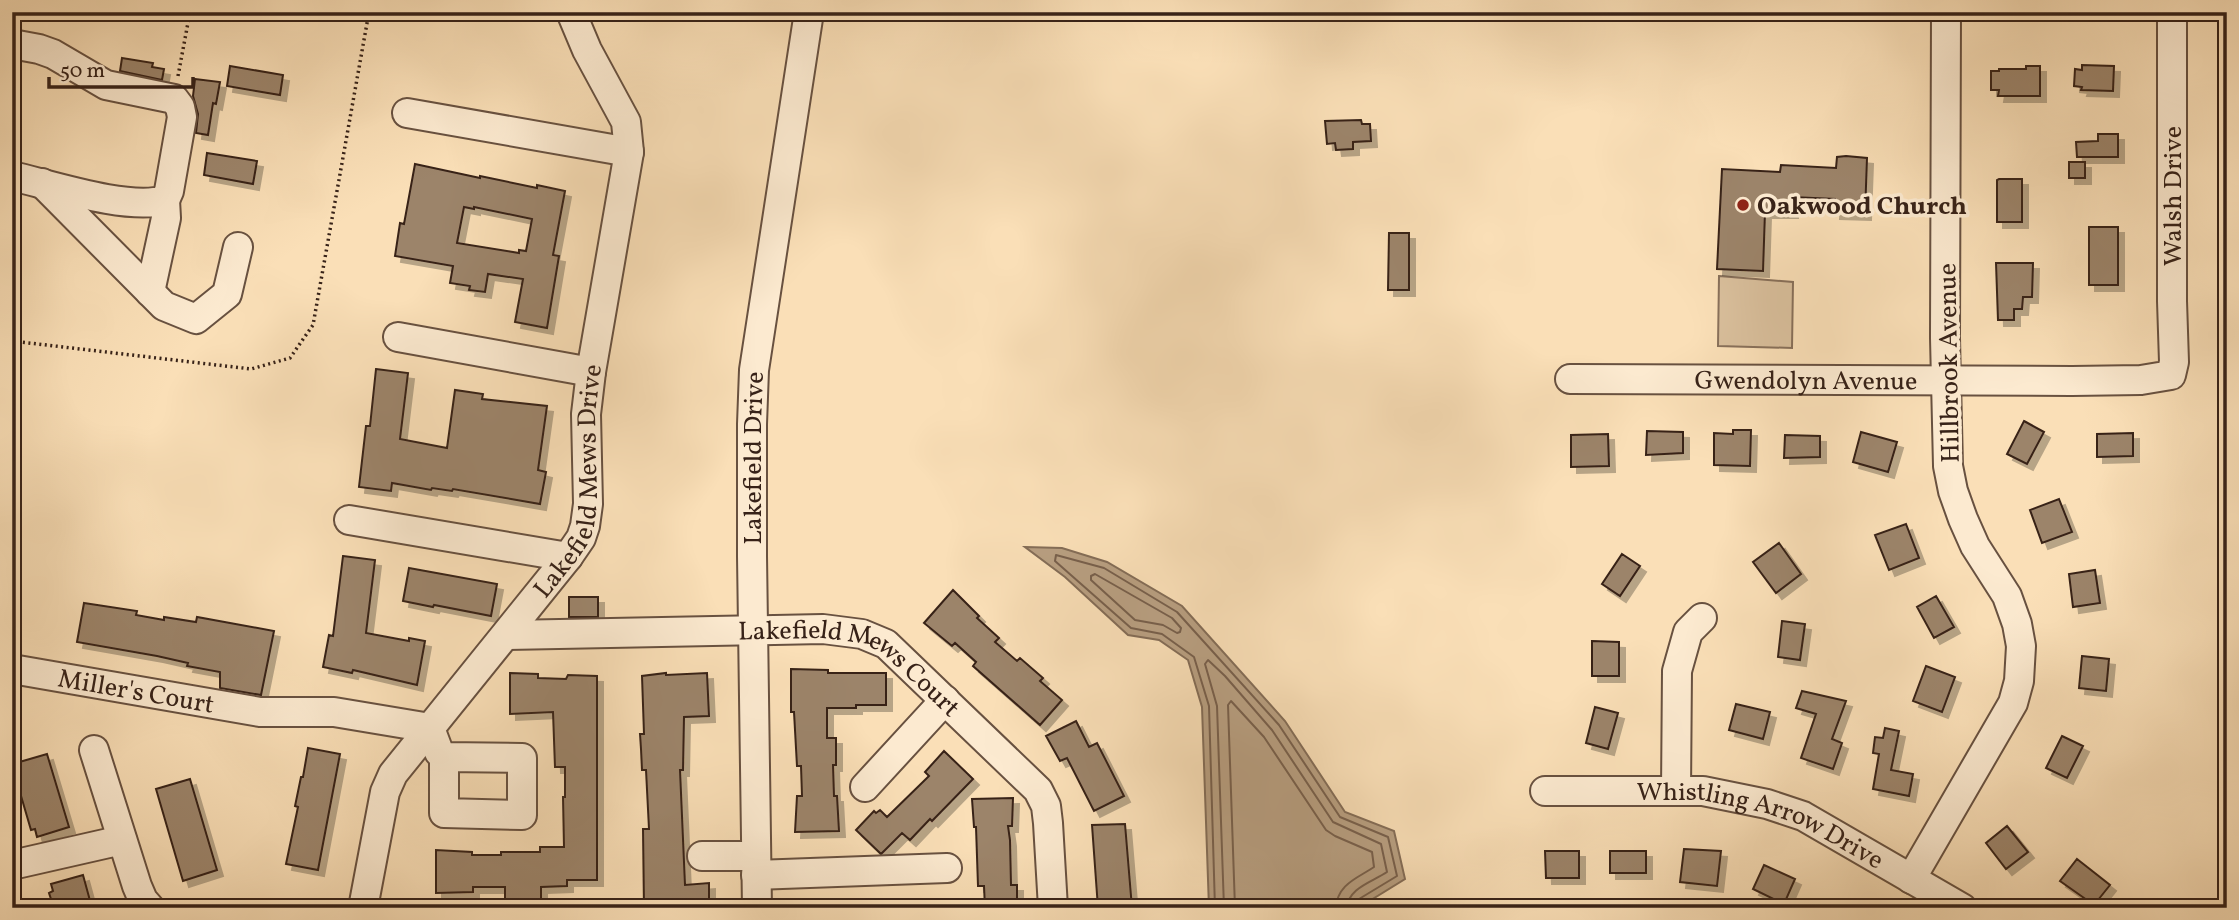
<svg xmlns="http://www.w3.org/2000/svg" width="2239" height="920" font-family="Vollkorn,serif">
<defs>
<filter id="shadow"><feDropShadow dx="6" dy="6" stdDeviation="0" flood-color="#0004"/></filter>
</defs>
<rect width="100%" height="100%" fill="#fadfb7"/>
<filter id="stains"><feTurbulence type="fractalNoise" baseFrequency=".00286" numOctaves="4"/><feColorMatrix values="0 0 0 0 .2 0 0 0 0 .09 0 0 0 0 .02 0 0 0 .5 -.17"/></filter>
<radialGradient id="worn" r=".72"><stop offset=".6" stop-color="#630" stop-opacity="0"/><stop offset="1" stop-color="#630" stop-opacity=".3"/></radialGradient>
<path fill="#d9bf9c" stroke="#88705a" stroke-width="2" d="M1719 276 1793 282 1792 348 1718 346Z"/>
<path fill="#b89f81" stroke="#846d57" stroke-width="2" d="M1025 547 1062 548 1107 562 1182 606 1285 721 1345 812 1394 831 1405 879 1358 908H1209L1202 707 1188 660 1159 640 1128 635 1065 577Z"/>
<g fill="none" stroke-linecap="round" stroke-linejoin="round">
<path stroke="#78604c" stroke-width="2" d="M1095 574 1172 618 1181 628 1180 632 1177 633 1163 625 1135 620 1091 580V576Z
M1215 908 1209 706 1194 657 1162 634 1131 628 1055 561 1056 555 1104 568 1177 612 1279 725 1340 817 1388 837 1397 876 1359 899 1356 908
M1224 908 1217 706 1205 664 1208 660 1225 676 1272 730 1333 822 1381 844 1387 872C1372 882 1348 888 1347 908
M1235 908 1228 705 1231 701 1264 737 1326 830 1335 836 1372 852 1374 867C1358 878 1337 884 1336 908"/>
</g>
<path fill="#9c846b" stroke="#372218" stroke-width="2" fill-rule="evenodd" filter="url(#shadow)" d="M122 58 153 63 152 67 164 69 162 80 120 71Z
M2082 65 2114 66 2113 91 2081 90 2082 87 2074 86 2075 69 2082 70Z
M230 66 283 75 280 95 227 86Z
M2026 66H2040V96H1998L1999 90H1991V71H1999V69H2026Z
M195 79 220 82 216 104 213 103 208 135 196 133 198 114 193 96Z
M1361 120 1362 124H1370L1371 141 1353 142V149L1336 150 1335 143 1327 144 1325 121Z
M2098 134H2118V157H2077L2076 142 2098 141Z
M207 153 257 161 253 184 204 175Z
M1846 156 1867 158 1865 214 1834 213 1835 199 1792 197V212H1765L1763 271 1717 269 1722 169 1780 172 1781 165 1836 168 1837 157Z
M2069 162H2085V178H2069Z
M415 164 480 178V176L537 188V185L565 191 553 255 559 256 547 328 515 322 523 279 488 274 485 292 469 290 470 286 450 283 453 266 395 256 400 223 404 224ZM464 207 474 209V207L532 219 526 251 519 250V253L457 243Z
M1999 179H2022V222H1997V180Z
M2089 227H2118V285H2089Z
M1389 233H1409V290H1388Z
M1996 263H2033L2032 297H2023L2022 309H2014V320H1998Z
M376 369 408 373 400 439 447 448 455 390 483 394 482 399 547 406 538 470 546 472 540 504 453 489 452 491 432 488 431 490 392 483 391 491 359 487 366 426H370Z
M2024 421 2044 432 2027 464 2007 454Z
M1733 430H1751L1750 466 1714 465V433L1733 434Z
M1647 431 1683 432V453L1646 455Z
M1861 432 1897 442 1888 472 1853 462Z
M2133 433V456L2097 457V434Z
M1608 434 1609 466 1571 467V435Z
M1785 435 1820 436V457L1784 458Z
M2059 499 2072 532 2042 543 2030 510Z
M1906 524 1919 558 1889 570 1875 535Z
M1779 543 1801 574 1776 593 1753 562Z
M1622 554 1640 566 1620 596 1602 584Z
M343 556 375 560 366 633 409 641V638L425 641 417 685 353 670 352 673 323 667 329 635 333 636Z
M409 568 497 584 491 616 434 605 433 607 403 601Z
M2095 570 2100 603 2073 607 2069 574Z
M953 590 979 616 977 618 999 638 995 642 1017 661 1020 658 1043 678 1040 681 1062 700 1040 725 973 666 976 662 955 643 952 646 924 623Z
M1936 596 1954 627 1934 638 1917 607Z
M569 597H598V617H569Z
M84 603 137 611 136 615 164 620V617L196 622 197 617 274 631 261 695 220 688V672L187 666 188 663 157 656 77 642Z
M1782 621 1805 624 1800 660 1778 657Z
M1592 641 1619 642V676H1592Z
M2082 656 2109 659 2106 691 2079 688Z
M1926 666 1955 677 1942 712 1913 701Z
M791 669 828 670V673H886V705H856V708H827V738H836V765H833L834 796H837L839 831 795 832 797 796H802L801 766H797L794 712H791Z
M510 673 538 674V678L566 679 568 675 597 676V880H567V886L541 887V908H505V887H473V892L436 893V850L472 852V855H501V852H540V847H564L563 797H565V767H555L553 712 510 714Z
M666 673V675L707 673 709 716 684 717 683 770H680L685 885 709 883V908H644L643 829H649L646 770H642L641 749 640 734H644L642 676Z
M1802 691 1846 701 1832 739 1842 743 1833 769 1801 758 1816 714 1796 708Z
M1736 704 1770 712 1763 739 1729 730Z
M1595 707 1618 713 1608 749 1586 743Z
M1076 721 1089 747 1097 743 1124 796 1094 811 1067 758 1060 761 1046 736Z
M1885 728 1899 731 1891 770 1913 774 1909 796 1873 789 1879 754 1873 753 1875 737 1883 738Z
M2062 736 2083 746 2067 778 2046 768Z
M308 748 340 754 318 870 286 864 298 807 295 806 301 777H303Z
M944 751 973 779 932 821 930 819 910 840 902 833 881 854 856 830 874 811 876 813 880 810 887 817 929 776 925 772Z
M47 754 69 827 37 837 35 829 31 830 14 772 18 771 16 763Z
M190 779 217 870 183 881 156 789Z
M1013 798 1012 826H1008L1010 840 1011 885H1017V908H985L984 886H978L976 827H974L972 799Z
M1125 824 1132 908H1098L1092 825Z
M2007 826 2028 852 2006 869 1986 843Z
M1684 849 1721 851 1717 886 1680 882Z
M1545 851H1579V878H1546Z
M1610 851H1646V873H1610Z
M2077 859 2110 885 2094 905 2060 881Z
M1764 865 1795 879 1784 904 1753 889Z
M83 875 92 908H54L49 893 53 891 51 884Z"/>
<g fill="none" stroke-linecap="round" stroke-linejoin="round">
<defs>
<g id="minor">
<path d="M12 44 39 49 53 54 106 85 174 99 180 107 182 117 169 191 165 200C128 211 51 185 12 176"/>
<path d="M407 113 629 152"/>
<path d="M42 183 164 306 196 319 227 294 238 247"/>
<path d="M150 292 166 218 165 200"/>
<path d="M398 337 591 372"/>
<path id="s1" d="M1570 379 2072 381 2141 380 2171 375 2174 362 2172 301V12"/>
<path d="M349 520 568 557"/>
<path id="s2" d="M507 635 823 629 862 634 886 644 1038 790 1046 806 1048 823 1053 908"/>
<path id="s3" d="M12 669 260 712H334L430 728 439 752 444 757V813L522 815V758L444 757"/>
<path d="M94 750 137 886 143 900 150 908"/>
<path d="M865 787 945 700"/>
<path id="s4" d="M1545 791H1703L1767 804 1803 816 1962 908"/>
<path d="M1676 791 1677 671 1688 632 1702 618"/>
<path d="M702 856H756"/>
<path d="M12 865 122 840"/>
<path d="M756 875 947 868"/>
<path d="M1911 879 2013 703 2019 681 2021 646 2017 624 2007 596 1975 546 1963 519 1953 491 1948 466 1945 338 1946 12"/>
<path id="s5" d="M363 908 385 792 393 774 568 557 581 538 585 526 588 504 586 414 591 372 629 152 626 122 587 50 571 12"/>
<path id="s6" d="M757 908 752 556V424L754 370 809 12"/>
</g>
</defs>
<use href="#minor" stroke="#685140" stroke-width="32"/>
<path stroke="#372218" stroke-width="3.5" stroke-dasharray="2 3.5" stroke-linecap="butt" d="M178 76 190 12
M12 341 251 369 290 358 313 325 369 12"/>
<use href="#minor" stroke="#fcead0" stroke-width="28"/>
</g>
<circle fill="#8f2418" stroke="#fcead0" stroke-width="2.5" cx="1743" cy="205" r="7"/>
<g text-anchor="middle" stroke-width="7" stroke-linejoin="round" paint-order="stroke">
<g font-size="26" fill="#372218" stroke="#fcead0">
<text transform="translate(2172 196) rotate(-90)" y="9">Walsh Drive</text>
<text transform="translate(1948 363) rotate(-91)" y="9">Hillbrook Avenue</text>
<text dy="9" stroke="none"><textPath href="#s1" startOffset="236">Gwendolyn Avenue</textPath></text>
<text dy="9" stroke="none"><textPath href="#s6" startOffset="450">Lakefield Drive</textPath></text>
<text dy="9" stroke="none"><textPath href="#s5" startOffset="492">Lakefield Mews Drive</textPath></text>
<text dy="9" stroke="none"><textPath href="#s2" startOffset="355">Lakefield Mews Court</textPath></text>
<text dy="9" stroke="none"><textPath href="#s3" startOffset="126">Miller's Court</textPath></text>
<text dy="9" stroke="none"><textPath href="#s4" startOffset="222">Whistling Arrow Drive</textPath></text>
</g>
<g font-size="26" font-weight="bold" fill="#372218" stroke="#fcead0" text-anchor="start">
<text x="1757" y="214">Oakwood Church</text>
</g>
</g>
<rect width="2239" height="920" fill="none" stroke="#fadfb7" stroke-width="42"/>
<rect x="14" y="14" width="2211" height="892" fill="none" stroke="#372218" stroke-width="3.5"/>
<rect x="21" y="21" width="2197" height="878" fill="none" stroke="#372218" stroke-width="2"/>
<path d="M49 77v10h144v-10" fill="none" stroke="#372218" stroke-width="3.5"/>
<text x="60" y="77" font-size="21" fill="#372218" stroke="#fcead0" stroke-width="5" paint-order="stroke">50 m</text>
<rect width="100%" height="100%" filter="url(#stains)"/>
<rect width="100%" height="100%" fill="url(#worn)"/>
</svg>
